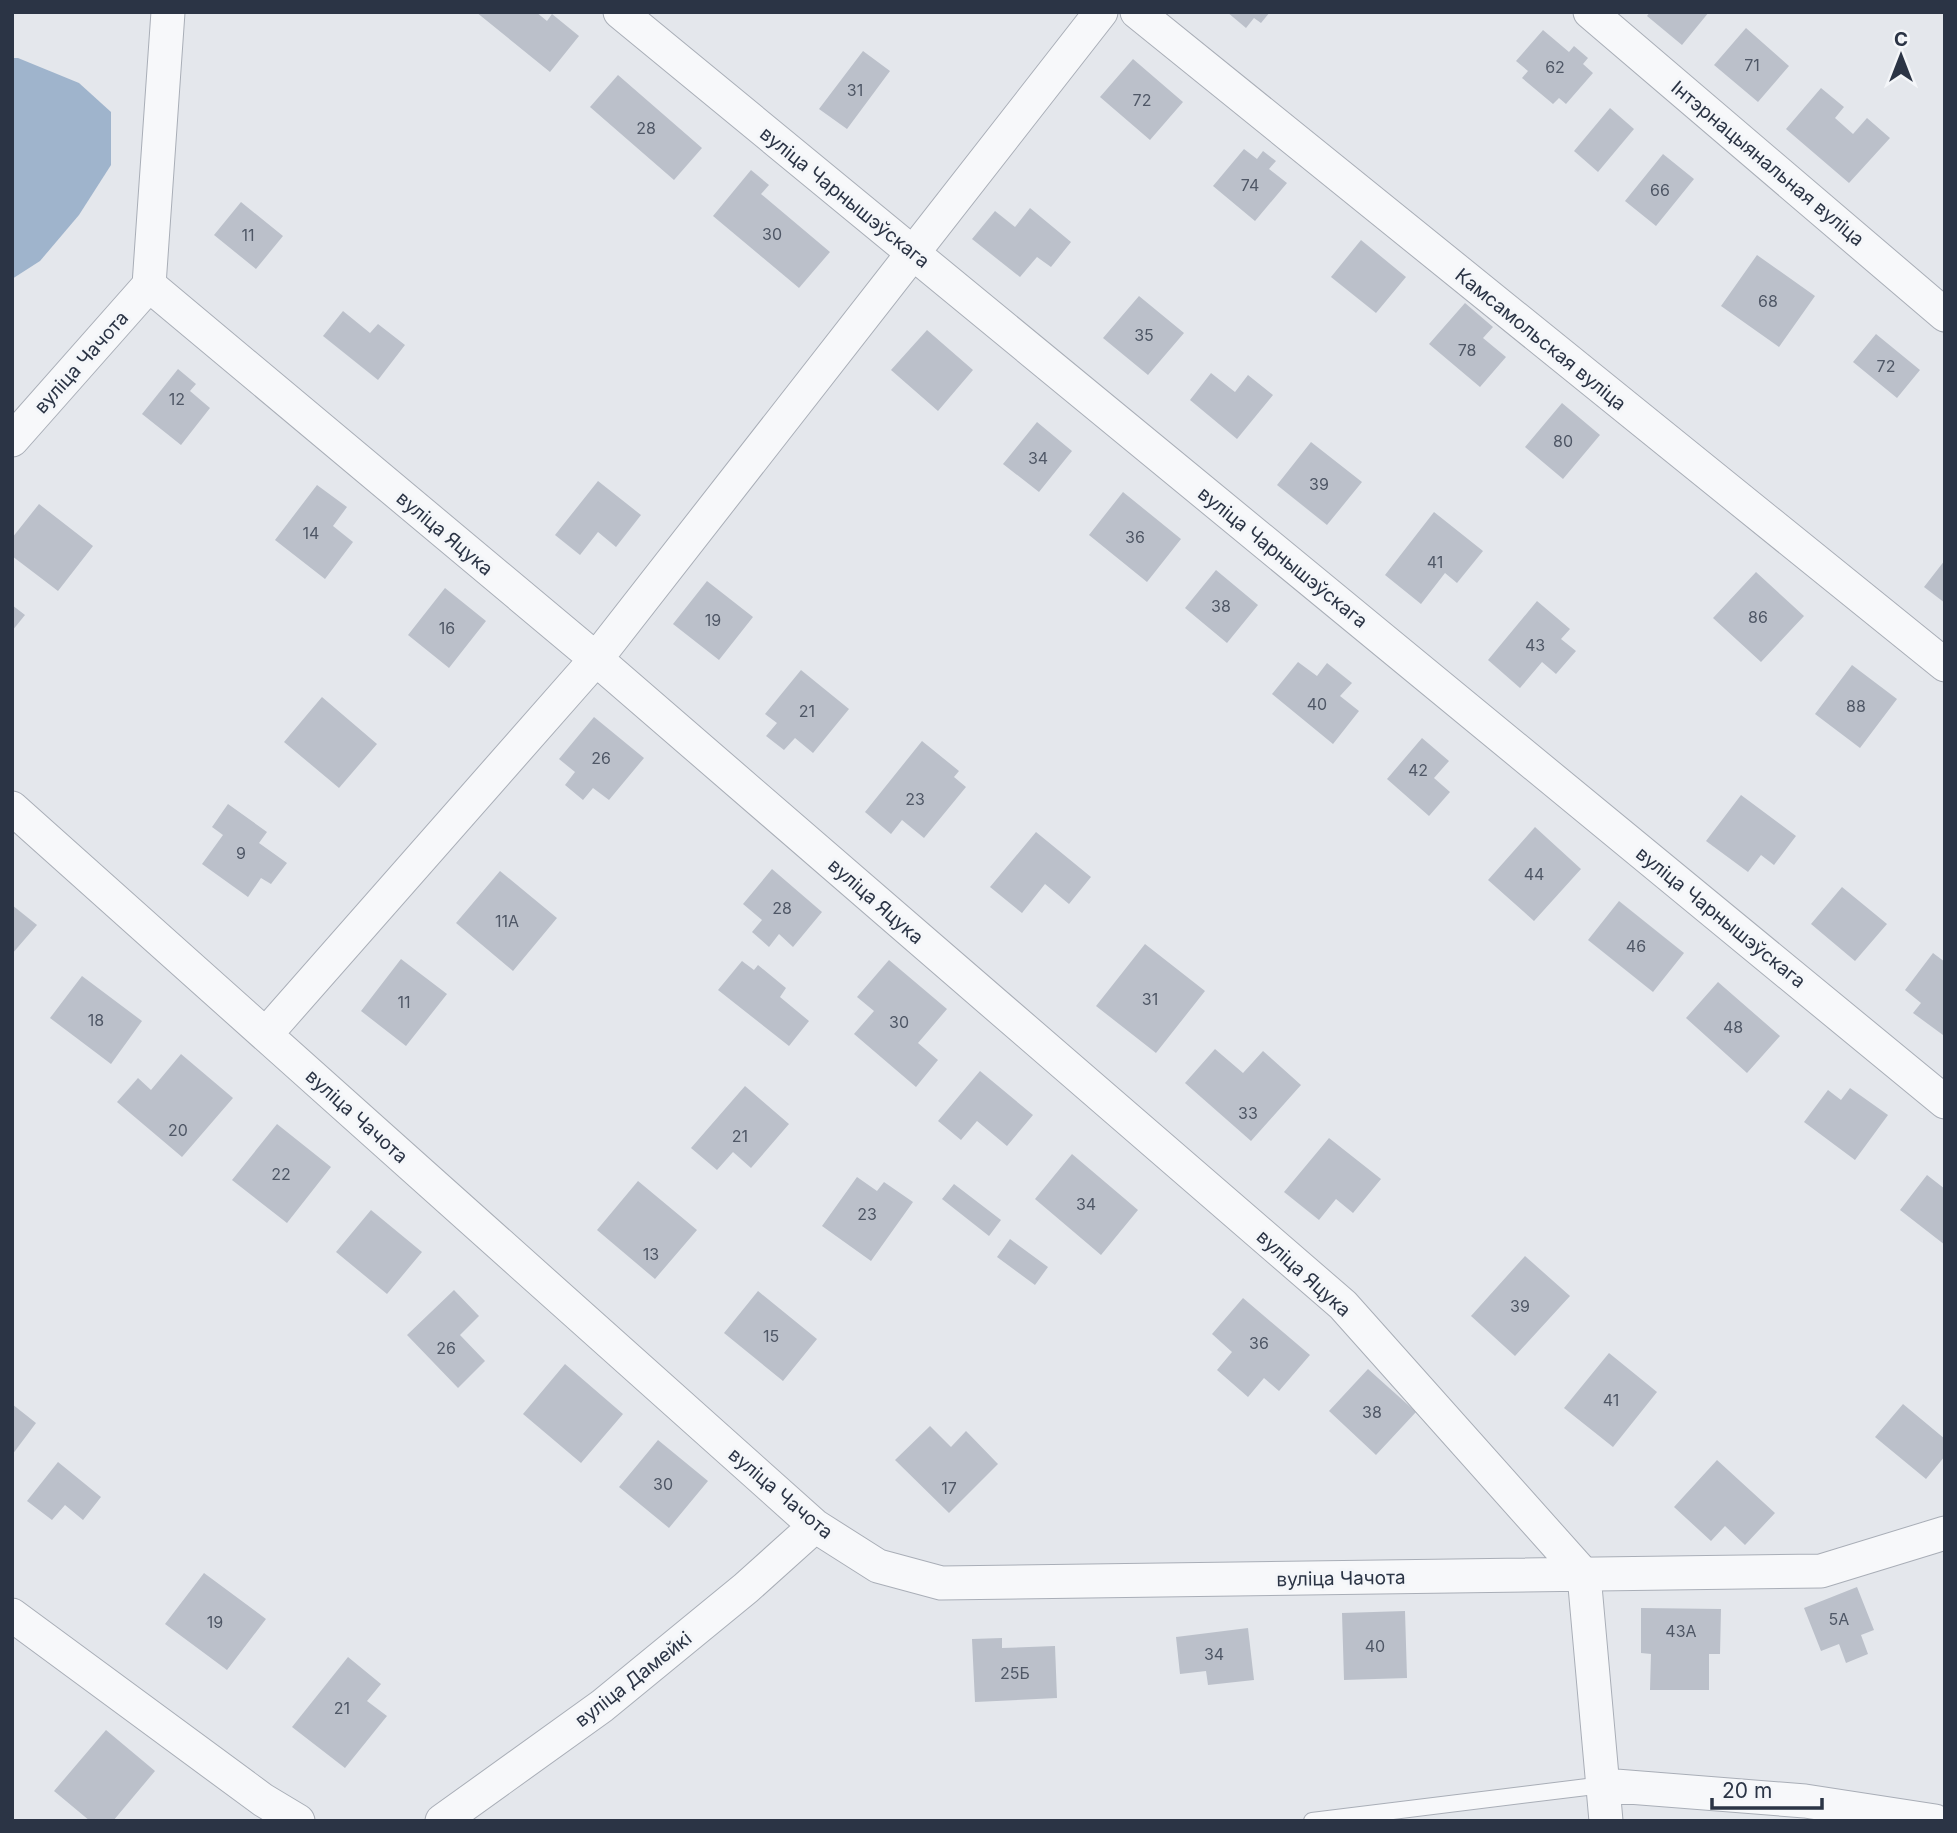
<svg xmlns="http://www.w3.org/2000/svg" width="1957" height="1833" font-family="Inter,sans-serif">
<rect width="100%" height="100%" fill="#e4e7ec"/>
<path fill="#9fb4cc" d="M12 58H18L79 83 111 112V165L79 215 40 261 12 279Z"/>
<path fill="#bbc0ca" d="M476 12H536L547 21 552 14 579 36 550 72Z
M1227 12H1270L1261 23 1254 18 1246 28Z
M1650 12H1709L1682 45 1647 16Z
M1746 28 1789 66 1758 102 1714 65Z
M1543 30 1569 52 1574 46 1588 58 1583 64 1593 73 1566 104 1559 98 1553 104 1522 78 1528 71 1516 61Z
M863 51 890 71 847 129 819 109Z
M1133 59 1183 102 1150 140 1100 97Z
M618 75 702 148 674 180 590 107Z
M1821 88 1844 107 1835 118 1853 134 1867 118 1890 138 1849 183 1786 129Z
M1610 108 1634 129 1598 172 1574 151Z
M1244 149 1257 159 1263 151 1276 161 1269 169 1287 183 1255 221 1213 186Z
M1663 154 1694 179 1656 226 1625 201Z
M751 170 769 185 761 194 830 252 799 288 713 216Z
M241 202 283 236 256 269 214 235Z
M1030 208 1071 242 1051 267 1037 257 1020 277 972 239 995 211 1015 227Z
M1361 240 1406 277 1376 313 1331 277Z
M1757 255 1815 296 1779 347 1721 306Z
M1139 296 1184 333 1148 375 1103 338Z
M1465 303 1493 327 1483 338 1506 357 1480 387 1429 344Z
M343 311 370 333 378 324 405 345 378 380 323 336Z
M927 330 973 370 938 411 891 370Z
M1876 334 1920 370 1897 398 1853 362Z
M178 369 196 384 190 391 210 408 181 445 142 414Z
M1211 373 1235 392 1248 375 1273 395 1237 439 1190 400Z
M1562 403 1600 435 1563 479 1525 447Z
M1037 422 1072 451 1039 492 1003 464Z
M1311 442 1362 482 1327 525 1277 485Z
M598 481 641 515 616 547 598 532 580 555 555 535Z
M317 485 347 507 333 526 353 542 325 579 275 540Z
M1123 492 1181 539 1147 582 1089 535Z
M39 504 93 546 58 591 12 556V538Z
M1434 512 1483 551 1457 583 1445 573 1421 604 1385 575Z
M1945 560V603L1924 587Z
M1216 570 1258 605 1227 643 1185 608Z
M1756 572 1804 616 1761 662 1713 618Z
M707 581 753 617 719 660 673 624Z
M445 588 486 621 449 668 408 635Z
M1537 601 1570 629 1561 639 1576 651 1556 674 1542 662 1520 688 1488 660Z
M12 605 25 615 12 631Z
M1298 662 1317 676 1327 663 1352 683 1340 696 1359 711 1333 744 1272 694Z
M1852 665 1897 699 1860 748 1815 714Z
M801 670 849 709 813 753 795 738 784 750 766 736 777 723 765 714Z
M322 697 377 744 339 788 284 742Z
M594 717 644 758 609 800 593 788 583 800 565 785 575 772 559 759Z
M1422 738 1449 761 1434 778 1450 792 1429 816 1387 779Z
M922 741 959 771 954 777 966 787 924 838 902 820 891 834 865 812Z
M1741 795 1796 836 1774 865 1761 855 1748 872 1706 841Z
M228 804 267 832 259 843 287 863 271 884 261 878 248 897 202 864 223 835 212 827Z
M1535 827 1581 869 1534 921 1488 880Z
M1036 832 1091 877 1069 904 1045 884 1022 913 990 887Z
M772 869 822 912 793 947 779 934 769 947 752 932 762 920 743 904Z
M500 871 557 918 513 971 456 923Z
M1842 887 1887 924 1855 961 1811 924Z
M1619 901 1684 953 1653 992 1588 940Z
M12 905 37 925 12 954Z
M1145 944 1205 991 1156 1053 1096 1006Z
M1933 953 1945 962V1033L1943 1035 1913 1013 1921 1003 1905 990Z
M401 959 447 994 406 1046 361 1011Z
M889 960 947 1009 918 1043 938 1060 916 1087 854 1034 874 1011 857 997Z
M742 961 754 970 758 965 786 988 780 997 809 1021 789 1046 718 990Z
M82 976 142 1021 111 1064 50 1018Z
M1718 982 1780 1036 1747 1073 1686 1018Z
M1215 1049 1243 1073 1263 1051 1301 1085 1251 1141 1185 1083Z
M181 1054 233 1098 182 1157 117 1102 138 1078 151 1090Z
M980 1071 1033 1115 1007 1146 977 1121 961 1140 938 1121Z
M745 1086 789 1124 751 1168 733 1152 717 1170 691 1148Z
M1850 1088 1888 1115 1855 1160 1804 1122 1828 1090 1841 1100Z
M277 1124 331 1167 287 1223 232 1180Z
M1329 1138 1381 1179 1353 1213 1336 1199 1319 1220 1284 1192Z
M1072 1154 1138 1210 1101 1255 1035 1199Z
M1927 1175 1945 1189V1245L1900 1210Z
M857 1177 877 1191 884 1182 913 1202 871 1261 822 1226Z
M638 1181 697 1230 655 1279 597 1230Z
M954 1184 1001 1220 989 1236 942 1199Z
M371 1210 422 1252 387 1294 336 1252Z
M1010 1239 1048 1267 1035 1285 997 1257Z
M1525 1256 1570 1296 1515 1356 1471 1316Z
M454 1290 479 1316 460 1335 485 1361 458 1388 407 1335Z
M758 1291 817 1339 783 1381 724 1333Z
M1243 1298 1310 1355 1279 1391 1264 1378 1248 1397 1217 1370 1232 1352 1212 1334Z
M1609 1353 1657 1392 1613 1447 1564 1408Z
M565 1364 623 1414 581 1463 523 1414Z
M1368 1369 1416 1412 1376 1455 1329 1411Z
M12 1404 36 1423 12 1455Z
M1903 1404 1945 1439V1456L1926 1479 1875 1437Z
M930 1426 951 1447 966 1431 998 1464 949 1513 895 1460Z
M658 1440 708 1481 669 1528 619 1487Z
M1717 1460 1775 1513 1745 1545 1725 1526 1711 1541 1674 1507Z
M58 1462 101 1497 83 1520 65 1505 52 1520 27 1501Z
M204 1573 266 1619 227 1670 165 1624Z
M1857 1587 1874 1630 1861 1635 1868 1654 1846 1663 1839 1644 1821 1651 1804 1608Z
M1641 1608 1721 1609 1720 1654H1709V1690H1650L1651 1654 1641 1653Z
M1405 1611 1407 1678 1344 1680 1342 1613Z
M1248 1628 1254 1680 1208 1685 1206 1671 1180 1674 1176 1637Z
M1002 1638V1648L1055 1646 1057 1698 975 1702 972 1639Z
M348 1657 381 1684 367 1701 387 1716 345 1768 292 1727Z
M106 1730 155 1771 113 1821H90L54 1791Z"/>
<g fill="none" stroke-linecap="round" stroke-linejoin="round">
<defs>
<path id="service" d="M1312 1821 1603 1785"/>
<path id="minor" d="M168 12 149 285 596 659 1343 1305 1584 1575 1606 1821
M620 12 1945 1102
M1137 12 1945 665
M1590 12 1945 315
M12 440 149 285
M12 808 815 1526 878 1566 941 1583 1821 1571 1945 1533
M266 1034 596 659 1101 12
M12 1615 263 1800 298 1821
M1603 1785 1805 1801 1935 1821
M442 1821 602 1706 746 1588 815 1526"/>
</defs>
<use href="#service" stroke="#a9aeb7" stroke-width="18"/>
<use href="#minor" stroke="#a9aeb7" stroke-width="35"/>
<use href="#service" stroke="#f7f8fa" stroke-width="16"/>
<use href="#minor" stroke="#f7f8fa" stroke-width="33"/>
</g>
<g text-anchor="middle" stroke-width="6" stroke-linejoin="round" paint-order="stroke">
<g font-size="16" fill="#4f5766">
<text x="1752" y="71">71</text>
<text x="1555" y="73">62</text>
<text x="855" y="96">31</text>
<text x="1142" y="106">72</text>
<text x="646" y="134">28</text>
<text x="1250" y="191">74</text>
<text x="1660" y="196">66</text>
<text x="772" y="240">30</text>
<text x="248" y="241">11</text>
<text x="1768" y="307">68</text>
<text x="1144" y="341">35</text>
<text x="1467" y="356">78</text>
<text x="1886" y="372">72</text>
<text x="177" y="405">12</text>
<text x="1563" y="447">80</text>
<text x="1038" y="464">34</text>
<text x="1319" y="490">39</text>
<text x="311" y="539">14</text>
<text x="1135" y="543">36</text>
<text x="1435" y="568">41</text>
<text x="1221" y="612">38</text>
<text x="1758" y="623">86</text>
<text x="713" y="626">19</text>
<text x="447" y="634">16</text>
<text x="1535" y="651">43</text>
<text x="1317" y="710">40</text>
<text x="1856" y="712">88</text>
<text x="807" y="717">21</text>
<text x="601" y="764">26</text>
<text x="1418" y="776">42</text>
<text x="915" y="805">23</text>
<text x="241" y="859">9</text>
<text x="1534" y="880">44</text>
<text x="782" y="914">28</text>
<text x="507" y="927">11А</text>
<text x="1636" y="952">46</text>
<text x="1150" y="1005">31</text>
<text x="404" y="1008">11</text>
<text x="96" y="1026">18</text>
<text x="899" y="1028">30</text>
<text x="1733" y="1033">48</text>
<text x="1248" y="1119">33</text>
<text x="178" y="1136">20</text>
<text x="740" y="1142">21</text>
<text x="281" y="1180">22</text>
<text x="1086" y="1210">34</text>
<text x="867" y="1220">23</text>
<text x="651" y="1260">13</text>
<text x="1520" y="1312">39</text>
<text x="771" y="1342">15</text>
<text x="1259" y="1349">36</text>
<text x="446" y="1354">26</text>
<text x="1611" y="1406">41</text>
<text x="1372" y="1418">38</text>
<text x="663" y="1490">30</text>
<text x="949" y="1494">17</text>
<text x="1839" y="1625">5А</text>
<text x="215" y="1628">19</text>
<text x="1681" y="1637">43А</text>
<text x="1375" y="1652">40</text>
<text x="1214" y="1660">34</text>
<text x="1015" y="1679">25Б</text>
<text x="342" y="1714">21</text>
</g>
<g font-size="19" fill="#2b3445" stroke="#f4f6f9">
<text transform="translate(1768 163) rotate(40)" y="7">Інтэрнацыянальная вуліца</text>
<text transform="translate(845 197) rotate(39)" y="7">вуліца Чарнышэўскага</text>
<text transform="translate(1541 339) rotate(39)" y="7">Камсамольская вуліца</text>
<text transform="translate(81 362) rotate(-48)" y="7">вуліца Чачота</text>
<text transform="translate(445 533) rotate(40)" y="7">вуліца Яцука</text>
<text transform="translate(1283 557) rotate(39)" y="7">вуліца Чарнышэўскага</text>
<text transform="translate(876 901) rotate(41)" y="7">вуліца Яцука</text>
<text transform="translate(1721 917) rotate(39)" y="7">вуліца Чарнышэўскага</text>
<text transform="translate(357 1116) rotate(42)" y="7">вуліца Чачота</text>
<text transform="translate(1304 1273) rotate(42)" y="7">вуліца Яцука</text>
<text transform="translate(781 1493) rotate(40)" y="7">вуліца Чачота</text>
<text transform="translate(1341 1578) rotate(-1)" y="7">вуліца Чачота</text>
<text transform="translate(633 1679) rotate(-38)" y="7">вуліца Дамейкі</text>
</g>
</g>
<rect width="1957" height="1833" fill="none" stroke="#2b3445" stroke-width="28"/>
<g transform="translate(1901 56)" stroke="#f4f6f9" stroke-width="5" paint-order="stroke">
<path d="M0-5L12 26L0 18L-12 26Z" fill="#2b3445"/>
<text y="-10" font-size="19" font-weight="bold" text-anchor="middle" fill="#2b3445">С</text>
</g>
<path d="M1712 1798v10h110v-10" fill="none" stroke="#2b3445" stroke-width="3.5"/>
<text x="1722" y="1798" font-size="21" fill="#2b3445" stroke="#f4f6f9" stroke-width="5" paint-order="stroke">20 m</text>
</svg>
